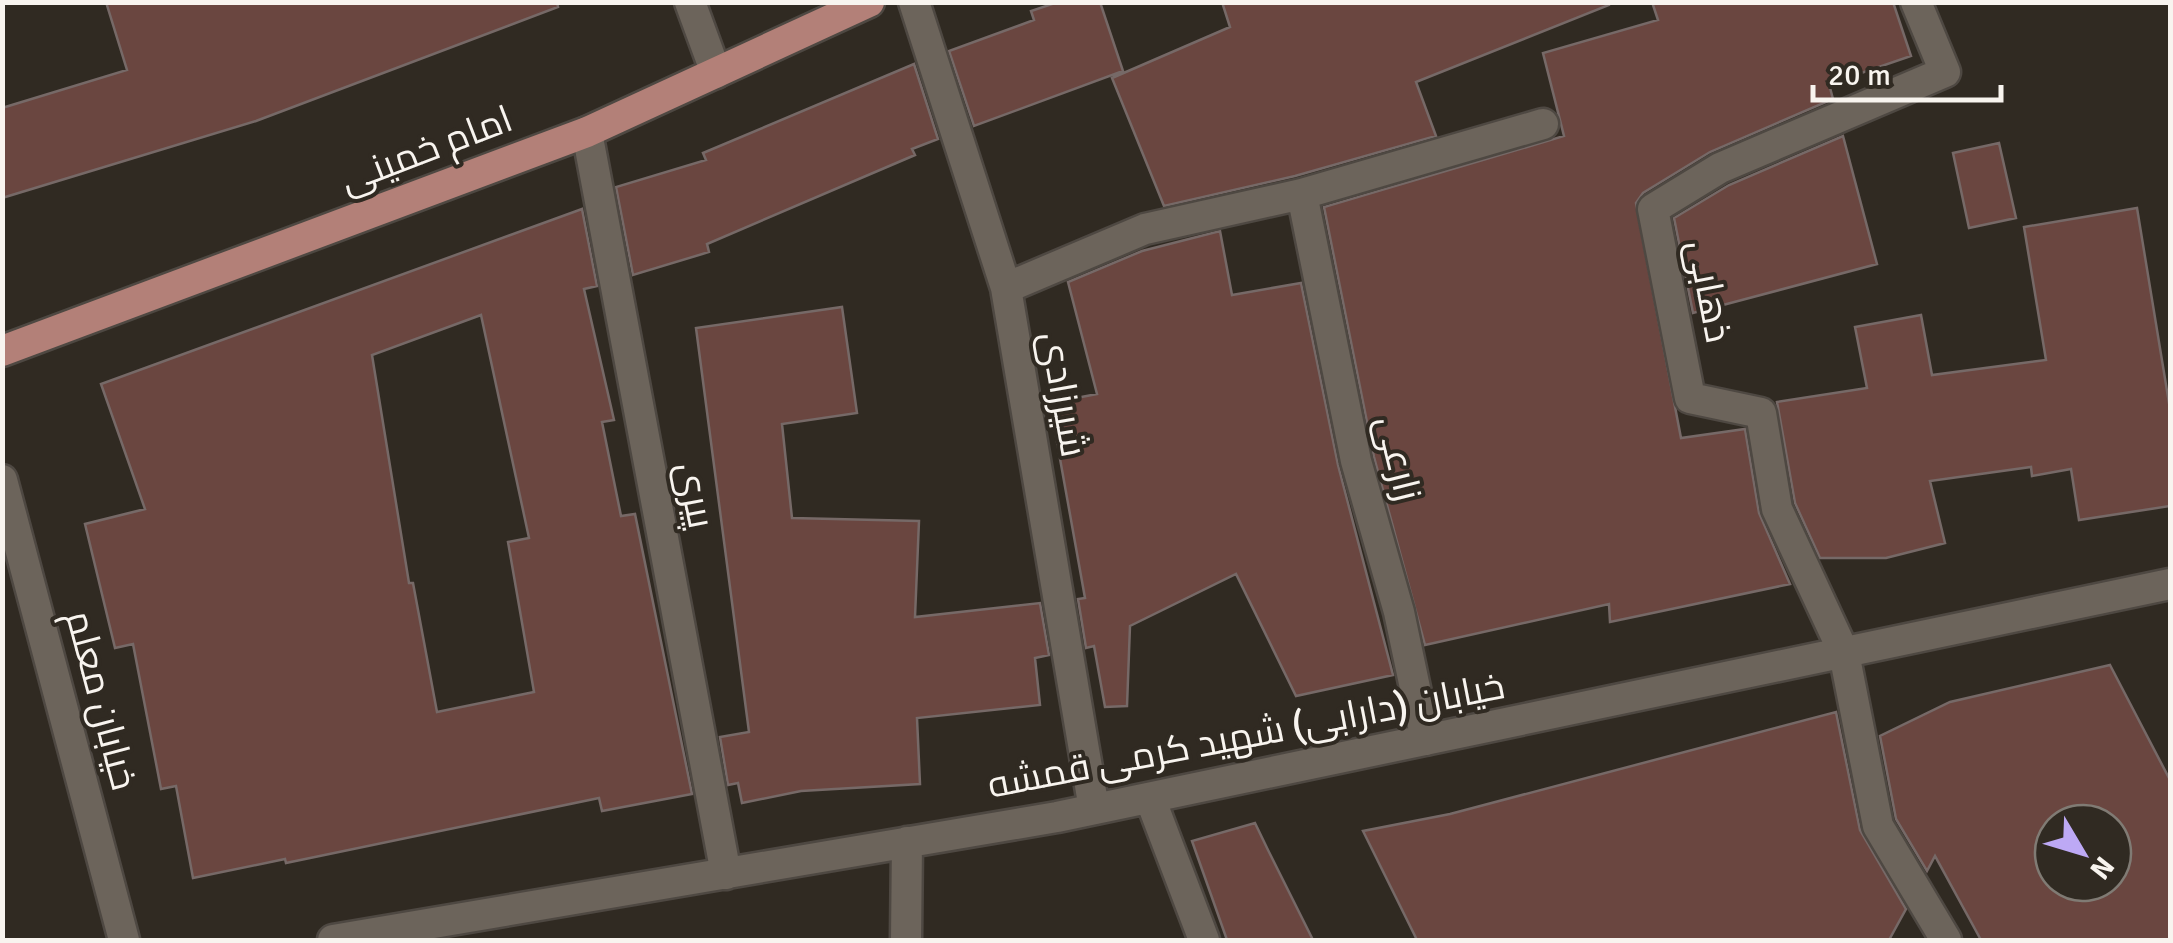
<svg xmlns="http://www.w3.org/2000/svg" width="2173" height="943" font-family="Signika,Cairo,sans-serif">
<rect width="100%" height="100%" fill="#302a22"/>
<path fill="#6a4640" stroke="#766967" stroke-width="2.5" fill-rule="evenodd" d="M106 2H557L558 7 256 121 2 198V108L127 70Z
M1058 2H1100L1123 71 974 126 949 51 1034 20 1031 11Z
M1222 2H1609V5L1416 82 1436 136 1295 176 1164 206 1112 78 1230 27Z
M1652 2H1893L1911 56 1829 84 1833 99 1710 152 1643 193 1636 203 1681 438 1745 429 1759 513 1790 584 1610 622 1609 604 1425 645 1374 457 1324 207 1564 136 1543 53 1658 20Z
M914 64 938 139 912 149 915 155 707 244 709 252 633 275 616 187 706 160 703 153Z
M1843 136 1877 264 1693 313 1674 218 1729 185Z
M1999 143 2016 218 1969 228 1953 153Z
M2137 208 2170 409V506L2079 520 2071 469 2032 476 2031 467 1930 481 1945 543 1886 558H1820L1795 503 1777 402 1867 388 1855 327 1921 315 1932 375 2046 360 2024 227Z
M582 209 597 286 584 289 614 420 602 422 621 516 635 514 692 794 602 811 599 798 286 863 285 859 193 878 176 786 161 789 133 644 115 648 85 524 145 509 101 384ZM481 315 529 538 508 542 534 692 437 712 413 583H409L372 355Z
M1220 231 1232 295 1301 283 1338 465 1393 675 1296 696 1236 574 1130 626 1127 706 1105 707 1094 646 1086 648 1078 599 1085 598 1050 403 1097 394 1068 282 1142 251Z
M842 307 857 413 782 424 792 518 919 521 915 617 1040 603 1049 655 1035 658 1040 705 917 718 920 784 801 791 742 803 738 783 728 785 720 737 749 732 696 328Z
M2110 665 2170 780V940H1981L1935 856 1927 871 1896 819 1880 736 1950 702ZM2053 823H2113V883H2053Z
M1836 712 1860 830 1906 909 1889 940H1417L1363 831 1450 814Z
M1255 823 1268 850 1313 940H1227L1192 841Z"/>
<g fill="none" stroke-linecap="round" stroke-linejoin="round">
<defs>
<path id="minor" d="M690 2 716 73
M914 2 1006 288 1094 809
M1916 2 1945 72 1720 168 1653 209 1690 398 1761 413 1777 509 1844 653 1878 826 1946 940
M587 132 726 874
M1302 194 1356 461 1399 612 1426 740
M1006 288 1145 229 1302 194 1543 124
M2 480 124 940
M1150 798 1204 940
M333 940 1057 817 2170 584
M906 940 907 842"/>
<path id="major" d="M2 351 587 132 869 2"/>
</defs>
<use href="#minor" stroke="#4e4842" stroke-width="35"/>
<use href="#major" stroke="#4e4842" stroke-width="35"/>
<use href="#minor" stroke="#6c645b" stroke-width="30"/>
<use href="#major" stroke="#b38078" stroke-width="30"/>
</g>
<g text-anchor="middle" stroke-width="8" stroke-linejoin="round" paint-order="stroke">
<g font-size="38" fill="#f8f4ef" stroke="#302a22">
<text transform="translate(426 149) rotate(-21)" y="13">امام خمینی</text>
<text transform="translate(1710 291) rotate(79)" y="13">ذهابی</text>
<text transform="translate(1064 394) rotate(80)" y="13">شیرزادی</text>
<text transform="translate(1399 458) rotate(76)" y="13">زارعی</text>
<text transform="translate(696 495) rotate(79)" y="13">پیری</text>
<text transform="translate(102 700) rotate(75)" y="13">خیابان معلم</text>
<text transform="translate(1246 735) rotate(-11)" y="13">خیابان (دارابی) شهید کرمی قمشه</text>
</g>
</g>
<rect width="2173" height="943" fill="none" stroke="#f8f4ef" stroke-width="10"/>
<g transform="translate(2083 853) rotate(128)"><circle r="48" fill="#302a22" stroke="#807b74" stroke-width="2.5"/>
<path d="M0-8L18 38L0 25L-18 38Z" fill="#bda9f5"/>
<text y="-15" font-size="28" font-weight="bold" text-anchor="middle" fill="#f8f4ef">N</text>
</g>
<path d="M1813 85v15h188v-15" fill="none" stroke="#f8f4ef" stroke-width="5"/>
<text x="1828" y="85" font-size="30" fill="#f8f4ef" stroke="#302a22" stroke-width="8" paint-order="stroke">20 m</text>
</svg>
